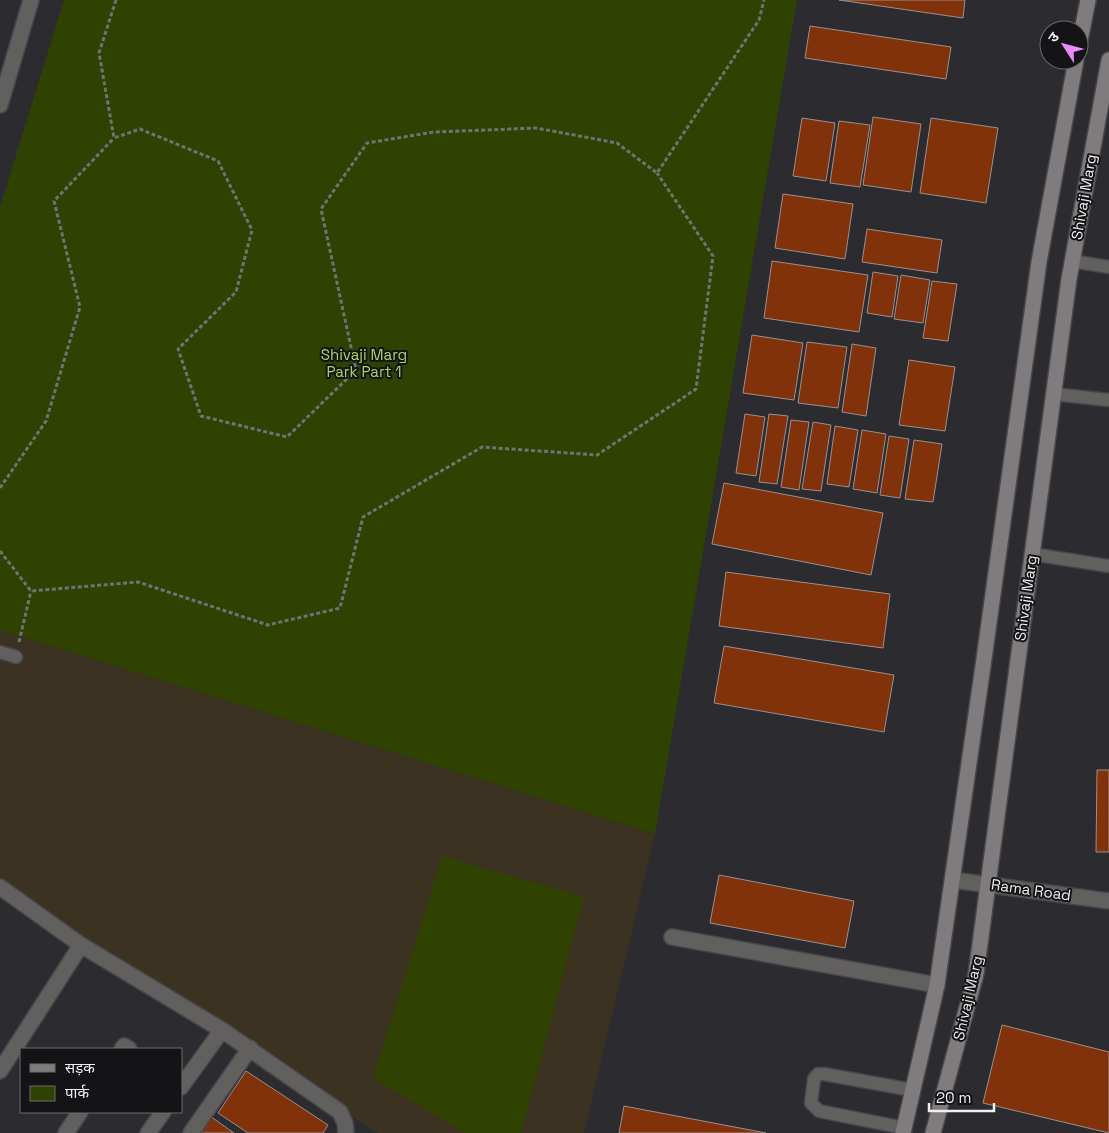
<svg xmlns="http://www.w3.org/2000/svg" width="1109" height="1133" font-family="'Space Grotesk','Noto Sans Devanagari',sans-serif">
<rect width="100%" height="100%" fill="#2b2b30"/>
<path fill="#3b3221" d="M0 630 655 834 584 1133H378L0 893Z"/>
<path fill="#2f4201" d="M64 0H797L655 834 0 630V207Z
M442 856 584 897 521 1133H465L373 1078Z"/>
<path fill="#81320b" stroke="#98918e" d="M839 0H965L963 18Z
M810 26 951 47 946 79 805 58Z
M873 117 921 124 911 192 863 185Z
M802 118 835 123 826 181 793 176Z
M931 118 998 128 986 203 920 193Z
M839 121 870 125 860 187 830 183Z
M783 194 853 204 845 259 775 248Z
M867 229 942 240 937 273 862 262Z
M772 261 868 275 859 332 764 318Z
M873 272 898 276 892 317 867 313Z
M901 275 930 280 923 323 894 319Z
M932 281 957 284 948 341 923 338Z
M752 335 803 343 794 400 743 393Z
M807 342 847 347 838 408 798 403Z
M852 344 876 348 866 416 842 412Z
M909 360 955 367 945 431 899 425Z
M745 414 765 417 756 476 736 473Z
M769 414 788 416 777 484 759 482Z
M791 420 809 422 799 490 781 487Z
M813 422 831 425 821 491 802 489Z
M835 426 858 430 849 487 827 484Z
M862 430 886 434 877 493 853 489Z
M889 436 909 439 900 498 880 495Z
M914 440 942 444 933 502 905 499Z
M724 483 883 513 871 575 712 544Z
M726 572 890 594 883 648 719 626Z
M724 646 894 675 884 732 714 703Z
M1097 770H1109V852H1096Z
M719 875 854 901 845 948 710 923Z
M1002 1025 1109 1052V1133L983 1103Z
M246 1071 328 1125 323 1133H248L218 1113Z
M624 1106 766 1133H619Z
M210 1116 234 1133H198Z"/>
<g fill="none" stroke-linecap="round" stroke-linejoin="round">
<defs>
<path id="lane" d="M1072 261 1109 267
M1053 394 1109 400
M1032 554 1109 566
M0 652 16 657
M904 1128 819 1111 811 1103 814 1079 818 1074H824L912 1090"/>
<path id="street" d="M0 105 31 0
M953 880 1109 901
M0 887 81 945 222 1030 181 1087
M672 937 937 985
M222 1030 340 1112 345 1123 346 1133
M122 1049 124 1046 129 1049
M0 1071 81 945
M66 1133 80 1112
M148 1133 163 1112
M191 1133 250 1048"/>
<path id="secondary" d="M1079 46 1088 0
M903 1133 937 985 984 659 1039 262 1076 60
M933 1133 976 974 1069 279 1109 60"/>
</defs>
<use href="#lane" stroke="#46464b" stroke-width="15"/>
<use href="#street" stroke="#46464b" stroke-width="18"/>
<use href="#secondary" stroke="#46464b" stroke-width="18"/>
<path stroke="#727276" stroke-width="3" stroke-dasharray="4 2.5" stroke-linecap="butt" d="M116 0 99 53 114 138 140 129 218 161 252 230 236 292 178 349 201 416 287 437 356 370 321 209 367 143 434 132 536 128 617 143 657 173 759 20 764 0
M0 488 46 421 80 307 54 201 114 138
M0 551 31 591 138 582 268 625 340 608 363 517 482 447 597 455 696 389 713 256 657 173
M19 642 31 591"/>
<use href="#lane" stroke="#625f5f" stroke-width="12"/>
<use href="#street" stroke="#625f5f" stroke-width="15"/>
<use href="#secondary" stroke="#807b7c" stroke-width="15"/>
</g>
<g text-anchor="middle" stroke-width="4" stroke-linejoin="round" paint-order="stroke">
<g font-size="15" fill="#efeff2" stroke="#141416">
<text transform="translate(1084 197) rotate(-80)" y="5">Shivaji Marg</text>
<text transform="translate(1026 598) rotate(-82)" y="5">Shivaji Marg</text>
<text transform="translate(1031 890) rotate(8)" y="5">Rama Road</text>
<text transform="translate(968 998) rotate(-77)" y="5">Shivaji Marg</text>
</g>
<g font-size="15" fill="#acd564" stroke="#141416">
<text x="364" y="360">Shivaji Marg<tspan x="364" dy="17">Park Part 1</tspan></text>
</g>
</g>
<rect x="20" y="1048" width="162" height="65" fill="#141416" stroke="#6c6c6e"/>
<rect x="30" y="1064" width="25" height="8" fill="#807b7c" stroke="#6c6c6e"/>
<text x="65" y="1073" font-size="15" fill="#efeff2">सड़क</text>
<rect x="30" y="1086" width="25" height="15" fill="#2f4201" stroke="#6c6c6e"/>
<text x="65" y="1098" font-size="15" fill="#efeff2">पार्क</text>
<g transform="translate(1064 45) rotate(306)"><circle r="24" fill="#141416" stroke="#6c6c6e"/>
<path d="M0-4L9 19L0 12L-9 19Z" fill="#ea8dfc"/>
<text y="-8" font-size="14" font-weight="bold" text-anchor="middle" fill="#efeff2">उ</text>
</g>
<path d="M929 1103v8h65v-8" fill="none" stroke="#efeff2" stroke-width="2.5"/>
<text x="936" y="1103" font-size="15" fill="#efeff2" stroke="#141416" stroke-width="4" paint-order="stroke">20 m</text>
</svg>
